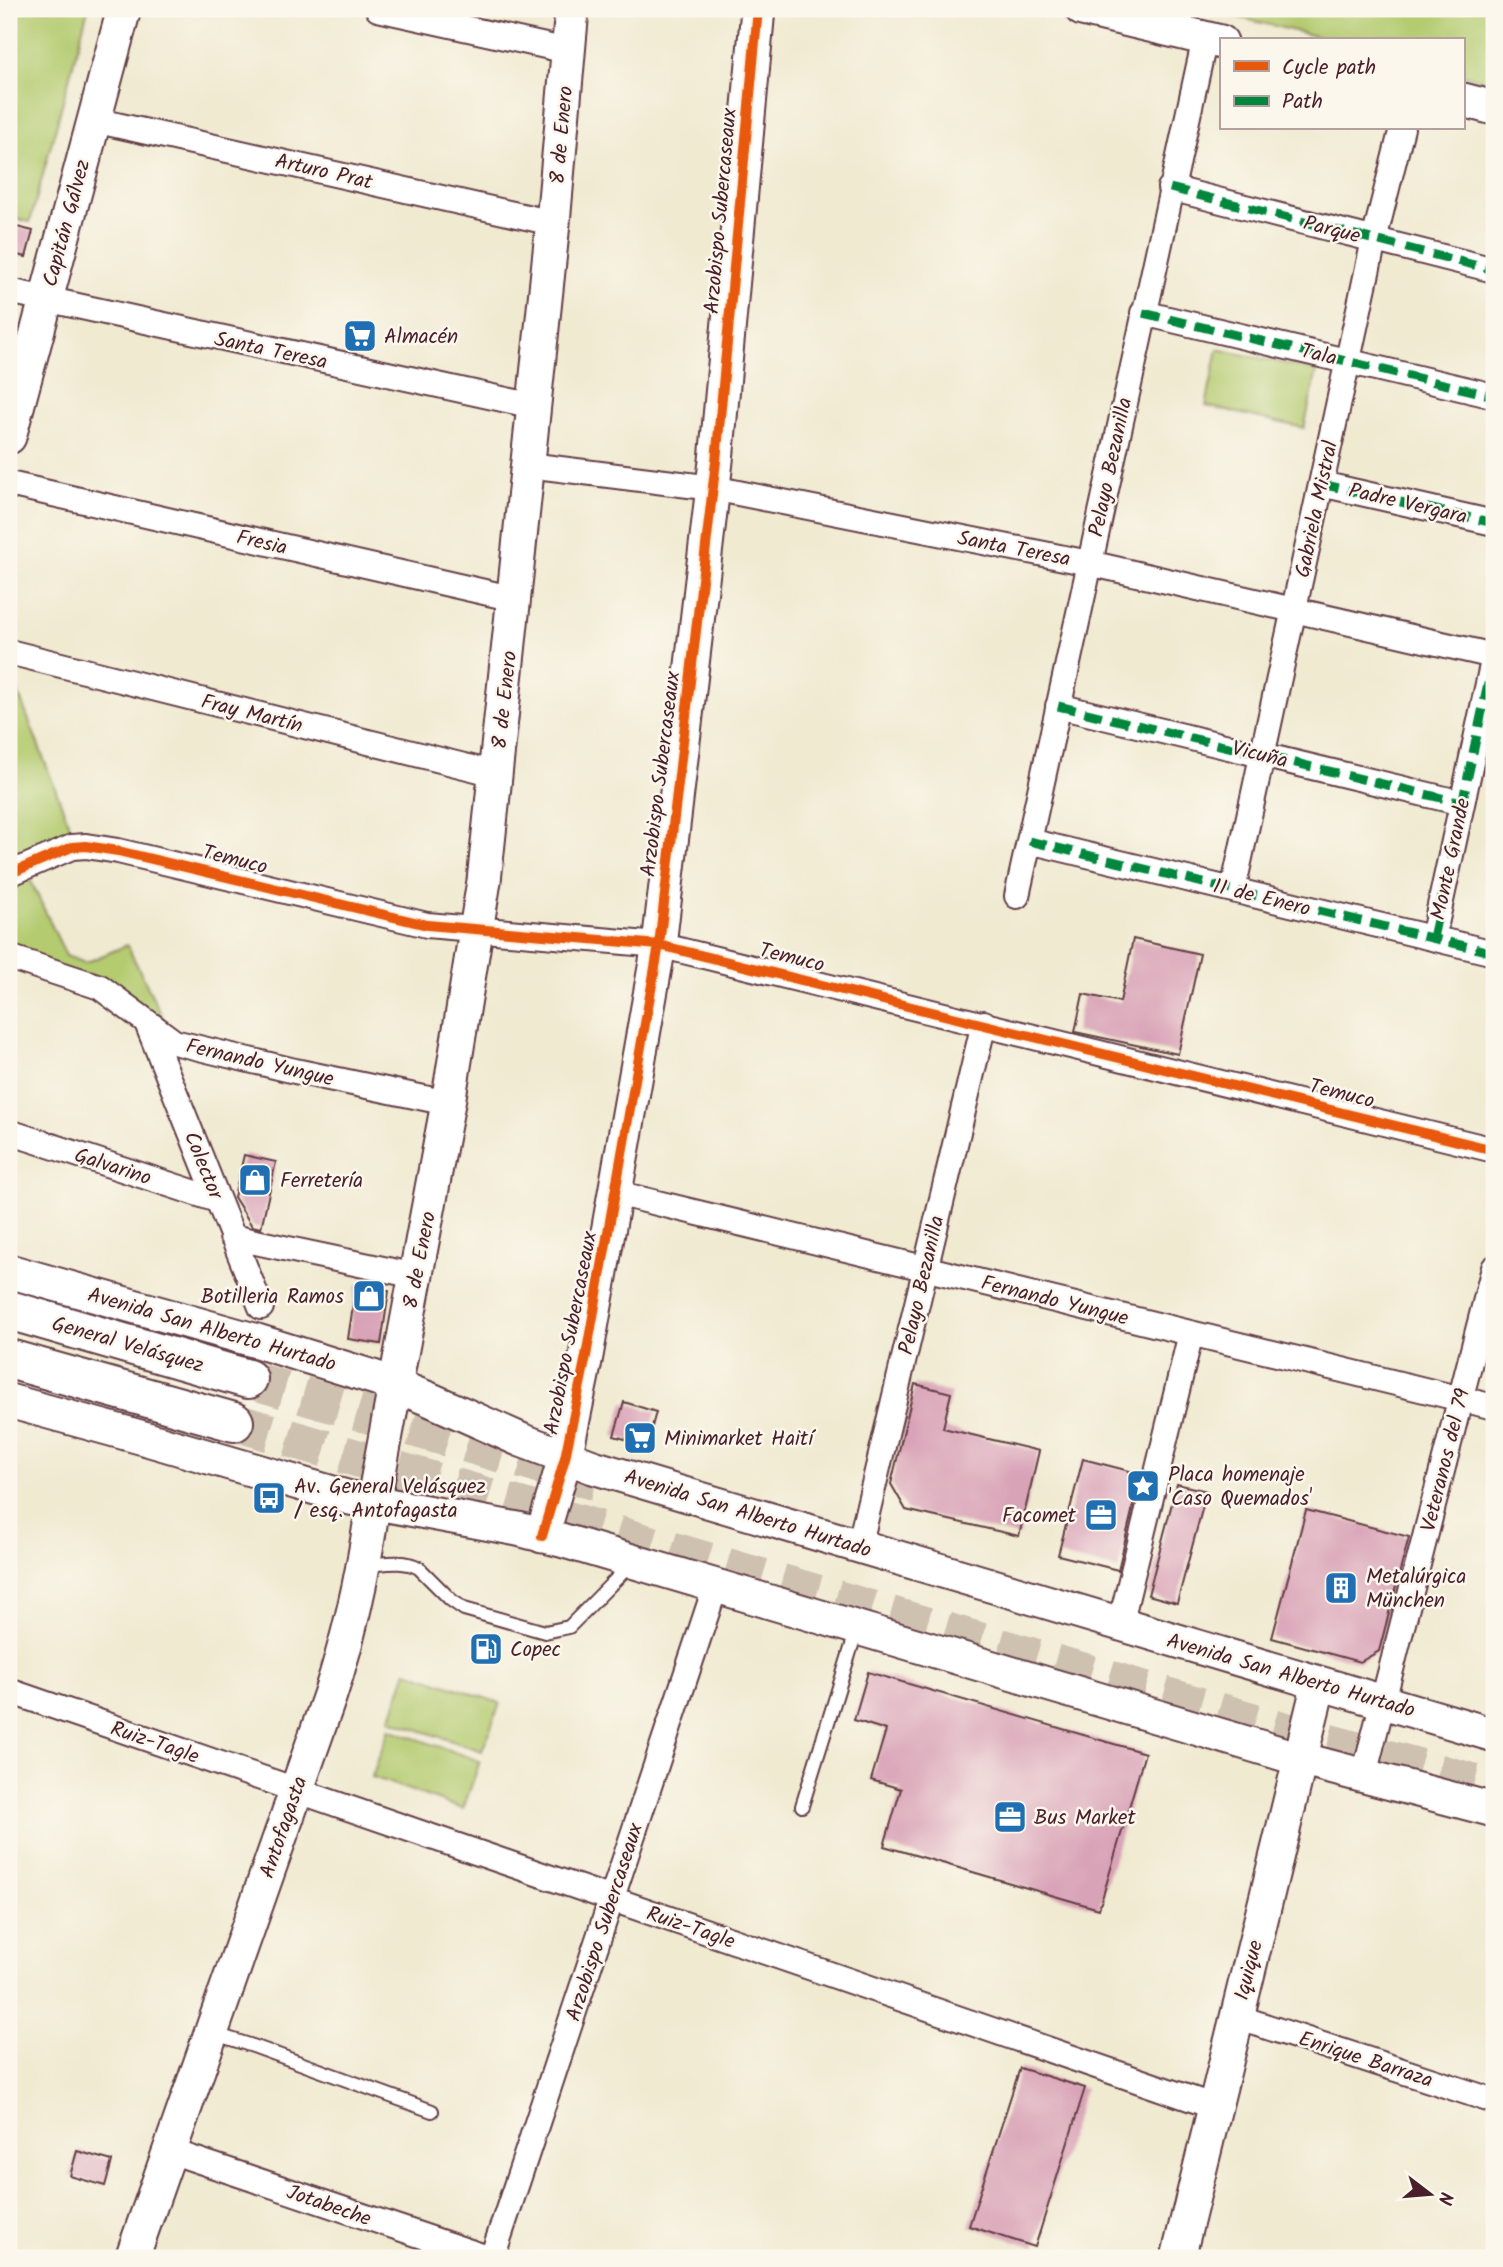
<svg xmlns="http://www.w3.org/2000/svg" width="1503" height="2267" font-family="Kalam,sans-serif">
<rect width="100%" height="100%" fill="#fbf7ec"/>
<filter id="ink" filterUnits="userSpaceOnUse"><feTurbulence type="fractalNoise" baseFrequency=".0143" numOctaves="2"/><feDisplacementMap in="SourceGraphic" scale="14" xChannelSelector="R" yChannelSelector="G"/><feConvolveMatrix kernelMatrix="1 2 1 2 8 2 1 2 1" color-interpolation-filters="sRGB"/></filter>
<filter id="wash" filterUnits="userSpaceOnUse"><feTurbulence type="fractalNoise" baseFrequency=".00686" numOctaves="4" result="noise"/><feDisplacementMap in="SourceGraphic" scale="28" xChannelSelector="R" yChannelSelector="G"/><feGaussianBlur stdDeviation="1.57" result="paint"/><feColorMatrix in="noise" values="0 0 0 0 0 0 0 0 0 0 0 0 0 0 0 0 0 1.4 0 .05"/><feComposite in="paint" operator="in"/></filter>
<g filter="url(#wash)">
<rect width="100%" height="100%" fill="#f0ead1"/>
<path fill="#b4cb6f" stroke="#7f754d" stroke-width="2" d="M9 9H88L30 222 9 217Z
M1205 9H1494V83L1463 75V40H1331Z
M1218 349 1317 371 1304 428 1206 406Z
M9 669 74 837 21 860 66 956 85 963 127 945 165 1022 9 954Z
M407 1671 500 1703 482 1751 390 1720Z
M389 1729 480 1761 463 1809 372 1777Z"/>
<g id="blocks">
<path fill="#d9a3b7" d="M9 225 33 231 26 257 9 253Z
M1133 939 1200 954 1178 1054 1075 1032 1083 994 1120 1002Z
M244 1155 276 1162 261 1228 252 1226 234 1197Z
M356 1286 389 1291 381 1344 348 1339Z
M915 1384 951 1393 943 1428 1039 1451 1019 1536 906 1510 891 1484Z
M624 1402 656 1412 647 1445 614 1436Z
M1083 1459 1141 1474 1118 1570 1058 1555Z
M1177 1484 1207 1491 1177 1603 1148 1595Z
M1306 1510 1409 1537 1379 1651 1360 1662 1272 1638Z
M868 1672 1145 1753 1099 1909 884 1846 901 1789 871 1780 886 1730 854 1720Z
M1020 2068 1085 2088 1035 2247 969 2226Z
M77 2151 112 2161 105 2186 70 2176Z"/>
</g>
</g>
<g filter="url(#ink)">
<use href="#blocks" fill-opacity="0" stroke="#633d44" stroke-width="2"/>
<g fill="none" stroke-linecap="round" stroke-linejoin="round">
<path stroke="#cfc1b0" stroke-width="38" stroke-dasharray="38 19" stroke-linecap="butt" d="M248 1379 596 1482
M234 1422 1275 1728 1494 1788"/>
<defs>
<path id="lane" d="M366 1565C383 1564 403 1559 419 1568L451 1600 464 1609 545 1632 569 1627 632 1563
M802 1806 857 1629
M212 2033 256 2047 432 2111"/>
<path id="street" d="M378 9 568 51
M94 120 553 223
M1170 188 1494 270
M9 291 534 406
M1143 313 1494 396
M528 465 713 488 1089 563 1494 656
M9 484 515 599
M1321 484 1494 523
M9 652 496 774
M1058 706 1462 803
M1029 841 1494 953
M9 874 72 847 86 846 118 851 427 925 659 945 1494 1150
M1233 890 1374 240 1402 128
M1017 896 1205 38
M1433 938 1494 656
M9 957 100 987 174 1042 295 1071 448 1103
M147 1023 261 1307
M9 1132 217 1200
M616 1193 1494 1407
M232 1237 416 1276
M859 1547 984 1023
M1120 1625 1191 1333
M9 1691 1215 2107
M1364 1775 1494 1268
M1237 2017 1494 2101
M170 2151 488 2258
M492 2258 716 1585"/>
<path id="secondary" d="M1082 9 1221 42
M1463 100 1494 108
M9 437 124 9
M9 1271 257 1341 376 1378 429 1399 521 1440 593 1467 1494 1735
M9 1401 140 1437 350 1498 518 1529 561 1540 1300 1759 1494 1810
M542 1536 565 1458 586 1356 659 945 716 461 758 9
M132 2258 330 1695C351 1631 364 1571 373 1504L448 1103 484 881 553 223 572 9
M1178 2258 1319 1683"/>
<path id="highway" d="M9 1310 248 1379
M9 1359 234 1422"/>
</defs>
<use href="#lane" stroke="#633d44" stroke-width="16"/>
<use href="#street" stroke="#633d44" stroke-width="28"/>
<use href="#secondary" stroke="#633d44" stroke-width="37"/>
<use href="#highway" stroke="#633d44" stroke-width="42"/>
<use href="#lane" stroke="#fff" stroke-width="12"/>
<use href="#street" stroke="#fff" stroke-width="24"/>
<use href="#secondary" stroke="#fff" stroke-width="33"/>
<use href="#highway" stroke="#fff" stroke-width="38"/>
<path stroke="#00873e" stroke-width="9" stroke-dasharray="18 9" stroke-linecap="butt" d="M1170 188 1494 270
M1143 313 1494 396
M1321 484 1494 523
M1058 706 1462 803
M1029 841 1494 953
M1433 938 1494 656"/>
<defs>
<path id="cycleway" d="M9 874 72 847 86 846 118 851 427 925 659 945 1494 1150
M542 1536 565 1458 586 1356 659 945 716 461 758 9"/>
</defs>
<use href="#cycleway" stroke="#fbf7ec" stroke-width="15"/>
<use href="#cycleway" stroke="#e8590c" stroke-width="10"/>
</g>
</g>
<defs>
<symbol id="supermarket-square" viewBox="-11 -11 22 22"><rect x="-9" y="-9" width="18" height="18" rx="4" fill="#1f6fb2" stroke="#fbf7ec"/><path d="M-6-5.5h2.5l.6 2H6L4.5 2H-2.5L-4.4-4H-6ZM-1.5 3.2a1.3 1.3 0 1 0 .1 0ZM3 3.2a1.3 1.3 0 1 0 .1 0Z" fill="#fff"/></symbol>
<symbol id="shop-square" viewBox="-11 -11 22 22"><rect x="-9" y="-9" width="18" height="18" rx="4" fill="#1f6fb2" stroke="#fbf7ec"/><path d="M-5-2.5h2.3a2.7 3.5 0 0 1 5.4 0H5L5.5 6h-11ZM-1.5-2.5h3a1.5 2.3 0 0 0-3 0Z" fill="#fff"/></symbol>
<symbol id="sight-square" viewBox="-11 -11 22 22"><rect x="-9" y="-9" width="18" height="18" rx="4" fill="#1f6fb2" stroke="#fbf7ec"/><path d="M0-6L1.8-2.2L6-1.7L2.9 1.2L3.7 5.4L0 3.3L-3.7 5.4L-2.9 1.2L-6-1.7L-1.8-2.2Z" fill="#fff"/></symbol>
<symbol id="bus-square" viewBox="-11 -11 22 22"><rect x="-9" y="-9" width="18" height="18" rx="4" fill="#1f6fb2" stroke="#fbf7ec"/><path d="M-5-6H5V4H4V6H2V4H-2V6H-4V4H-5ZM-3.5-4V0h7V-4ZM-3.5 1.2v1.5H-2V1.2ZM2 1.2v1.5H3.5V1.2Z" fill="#fff"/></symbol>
<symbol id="office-square" viewBox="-11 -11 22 22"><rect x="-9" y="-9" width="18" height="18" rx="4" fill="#1f6fb2" stroke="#fbf7ec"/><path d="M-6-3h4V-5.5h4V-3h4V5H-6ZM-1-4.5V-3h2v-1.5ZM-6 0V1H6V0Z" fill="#fff"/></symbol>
<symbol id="building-square" viewBox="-11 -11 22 22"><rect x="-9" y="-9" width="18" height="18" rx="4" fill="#1f6fb2" stroke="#fbf7ec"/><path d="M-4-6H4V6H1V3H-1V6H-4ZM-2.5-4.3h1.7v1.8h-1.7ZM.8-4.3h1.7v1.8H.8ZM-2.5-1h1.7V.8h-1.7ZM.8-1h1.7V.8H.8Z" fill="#fff"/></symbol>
<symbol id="fuel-square" viewBox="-11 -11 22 22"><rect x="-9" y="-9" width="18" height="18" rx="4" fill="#1f6fb2" stroke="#fbf7ec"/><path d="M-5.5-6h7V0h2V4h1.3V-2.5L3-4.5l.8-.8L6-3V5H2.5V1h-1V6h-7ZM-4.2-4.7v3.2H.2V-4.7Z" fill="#fff"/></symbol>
</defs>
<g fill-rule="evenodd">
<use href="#supermarket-square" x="341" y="317" width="38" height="38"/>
<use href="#shop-square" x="236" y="1161" width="38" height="38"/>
<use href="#shop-square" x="350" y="1277" width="38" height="38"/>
<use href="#supermarket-square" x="621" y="1419" width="38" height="38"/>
<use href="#sight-square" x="1124" y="1467" width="38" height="38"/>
<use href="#bus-square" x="250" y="1479" width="38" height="38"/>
<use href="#office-square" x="1082" y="1496" width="38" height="38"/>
<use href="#building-square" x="1322" y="1569" width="38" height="38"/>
<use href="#fuel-square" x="467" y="1630" width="38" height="38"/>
<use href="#office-square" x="991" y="1798" width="38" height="38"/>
</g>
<g text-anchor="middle" stroke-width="5" stroke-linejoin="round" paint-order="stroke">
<g font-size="21" fill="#4a1f2b" stroke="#fbf7ec">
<text transform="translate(561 135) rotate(-85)" y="7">8 de Enero</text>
<text transform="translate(324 171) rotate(13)" y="7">Arturo Prat</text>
<text transform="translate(720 211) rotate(-85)" y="7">Arzobispo Subercaseaux</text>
<text transform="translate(66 223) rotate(-75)" y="7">Capitán Gálvez</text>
<text transform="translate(1332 229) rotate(14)" y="7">Parque</text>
<text transform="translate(271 350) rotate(12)" y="7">Santa Teresa</text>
<text transform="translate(1319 354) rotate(13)" y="7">Tala</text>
<text transform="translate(1110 467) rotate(-78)" y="7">Pelayo Bezanilla</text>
<text transform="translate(1408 503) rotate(13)" y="7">Padre Vergara</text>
<text transform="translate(1316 509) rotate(-78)" y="7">Gabriela Mistral</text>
<text transform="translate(262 542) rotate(13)" y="7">Fresia</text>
<text transform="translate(1014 548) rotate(11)" y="7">Santa Teresa</text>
<text transform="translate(504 700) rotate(-84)" y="7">8 de Enero</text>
<text transform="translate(252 713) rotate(14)" y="7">Fray Martín</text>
<text transform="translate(1260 754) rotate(14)" y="7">Vicuña</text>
<text transform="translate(660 774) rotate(-83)" y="7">Arzobispo Subercaseaux</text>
<text transform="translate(235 859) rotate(14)" y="7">Temuco</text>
<text transform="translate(1450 859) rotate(-78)" y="7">Monte Grande</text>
<text transform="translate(1262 897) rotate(14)" y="7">11 de Enero</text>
<text transform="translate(792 957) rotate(14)" y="7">Temuco</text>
<text transform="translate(260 1062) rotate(13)" y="7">Fernando Yungue</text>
<text transform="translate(1342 1093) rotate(14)" y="7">Temuco</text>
<text transform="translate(204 1165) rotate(68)" y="7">Colector</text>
<text transform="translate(113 1166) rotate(18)" y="7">Galvarino</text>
<text transform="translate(419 1260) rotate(-79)" y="7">8 de Enero</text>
<text transform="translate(921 1285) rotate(-77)" y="7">Pelayo Bezanilla</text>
<text transform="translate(1055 1300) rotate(14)" y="7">Fernando Yungue</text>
<text transform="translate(212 1329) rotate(16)" y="7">Avenida San Alberto Hurtado</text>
<text transform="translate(570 1333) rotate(-79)" y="7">Arzobispo Subercaseaux</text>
<text transform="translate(128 1344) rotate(16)" y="7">General Velásquez</text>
<text transform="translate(1445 1460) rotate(-76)" y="7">Veteranos del 79</text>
<text transform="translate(748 1513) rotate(17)" y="7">Avenida San Alberto Hurtado</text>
<text transform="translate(1291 1675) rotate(16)" y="7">Avenida San Alberto Hurtado</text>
<text transform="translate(155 1742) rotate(19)" y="7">Ruiz-Tagle</text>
<text transform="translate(283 1827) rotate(-71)" y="7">Antofagasta</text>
<text transform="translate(604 1922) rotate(-72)" y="7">Arzobispo Subercaseaux</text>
<text transform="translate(691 1927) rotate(19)" y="7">Ruiz-Tagle</text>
<text transform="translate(1248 1970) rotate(-76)" y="7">Iquique</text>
<text transform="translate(1366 2059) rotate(18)" y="7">Enrique Barraza</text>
<text transform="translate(329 2205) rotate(19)" y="7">Jotabeche</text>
</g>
<g font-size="21" fill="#4a1f2b" stroke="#fbf7ec" text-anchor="start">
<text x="384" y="343">Almacén</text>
<text x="280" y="1187">Ferretería</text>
<text x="344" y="1303" text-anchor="end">Botilleria Ramos</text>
<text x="664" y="1445">Minimarket Haití</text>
<text x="1168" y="1481">Placa homenaje<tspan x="1168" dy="24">'Caso Quemados'</tspan></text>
<text x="294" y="1493">Av. General Velásquez<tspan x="294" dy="24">/ esq. Antofagasta</tspan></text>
<text x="1076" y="1522" text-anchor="end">Facomet</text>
<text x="1366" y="1583">Metalúrgica<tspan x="1366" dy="24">München</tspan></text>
<text x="510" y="1656">Copec</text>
<text x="1034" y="1824">Bus Market</text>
</g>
</g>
<rect width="1503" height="2267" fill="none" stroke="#fbf7ec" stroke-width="35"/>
<rect x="1220" y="38" width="245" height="91" fill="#fbf7ec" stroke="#b4a19f" stroke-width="2"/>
<rect x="1234" y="61" width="35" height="10" fill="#e8590c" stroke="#b4a19f" stroke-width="2"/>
<text x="1282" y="74" font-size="21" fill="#4a1f2b">Cycle path</text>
<rect x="1234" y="96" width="35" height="10" fill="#00873e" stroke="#b4a19f" stroke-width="2"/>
<text x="1282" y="108" font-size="21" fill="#4a1f2b">Path</text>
<g transform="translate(1430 2194) rotate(106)" stroke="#fbf7ec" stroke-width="5" paint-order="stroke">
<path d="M0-5L12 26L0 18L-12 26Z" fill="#4a1f2b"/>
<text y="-10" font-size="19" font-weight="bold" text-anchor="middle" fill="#4a1f2b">N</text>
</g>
</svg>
